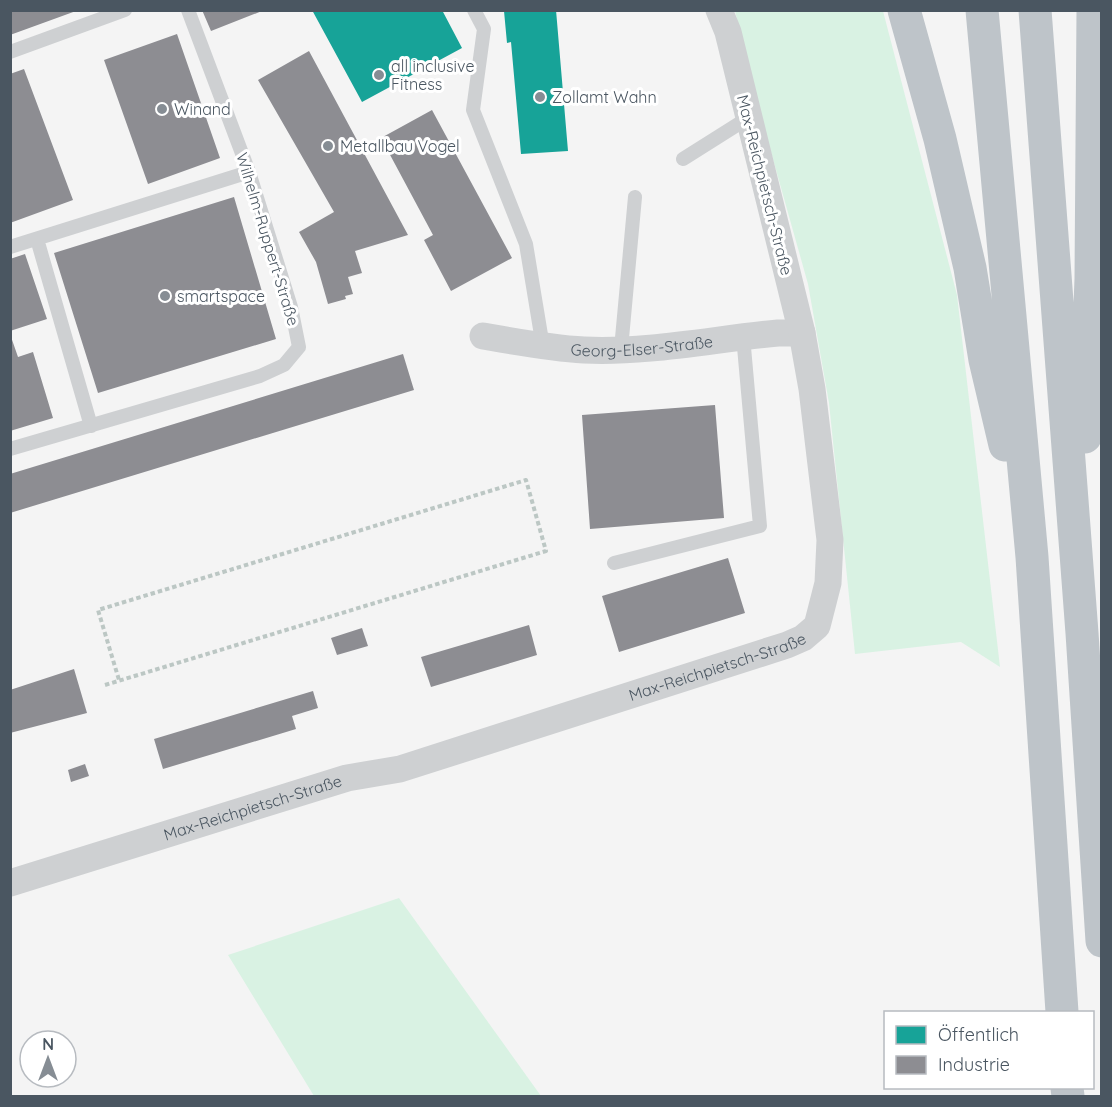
<svg xmlns="http://www.w3.org/2000/svg" width="1112" height="1107" font-family="Quicksand,sans-serif">
<rect width="100%" height="100%" fill="#f4f4f4"/>
<path fill="#d9f2e3" d="M735 11H883L957 295 1000 667 961 642 855 654 829 403 808 284 762 120Z
M399 898 541 1096H314L228 955Z"/>
<path fill="#17a398" d="M312 10H442L462 48 362 102Z
M556 10 568 151 521 154 511 42 507 43 504 11Z"/>
<path fill="#8d8d92" d="M10 10H76V11L10 35Z
M202 10H262V11L211 31Z
M177 34 220 158 148 184 104 60Z
M309 51 408 235 355 251 362 273 348 277 353 294 345 296 346 299 328 304 316 262 299 232 334 212 258 80Z
M24 69 73 200 10 223V74Z
M432 110 512 258 451 291 424 240 433 235 381 138Z
M234 197 276 339 98 393 54 253Z
M25 254 47 319 10 331V259Z
M10 334 18 357 33 352 53 418 10 431Z
M403 354 414 390 10 513V474Z
M715 405 724 518 590 529 582 415Z
M728 558 745 613 619 652 602 596Z
M529 625 537 655 431 687 421 657Z
M362 628 368 646 337 655 331 638Z
M74 669 87 713 10 733V690Z
M313 691 318 708 292 716 296 729 163 769 154 739Z
M85 764 89 776 71 782 68 770Z"/>
<g fill="none" stroke-linecap="round" stroke-linejoin="round">
<path stroke="#bcc7c4" stroke-width="4" stroke-dasharray="4.5 3" stroke-linecap="butt" d="M105 685 546 551 526 480 98 610 119 680"/>
<path stroke="#ced0d2" stroke-width="14" d="M474 10 484 29 473 110 526 244 543 347
M10 52 125 10
M683 159 748 118
M37 239 91 426
M10 247 249 172
M621 349 635 197
M10 449 260 376 284 365 299 347 291 307 249 172 188 10
M614 563 760 526 743 336"/>
<g stroke="#ced0d2" stroke-width="27">
<path id="s1" d="M483 336C517 342 549 348 584 350 648 353 714 339 778 333H802"/>
<path id="s2" d="M10 883 347 778 400 769 787 645 803 638 817 626 828 583 830 540 812 389 802 333 728 32 719 10"/>
</g>
<path stroke="#bec4c9" stroke-width="33" d="M904 10 940 139 970 268 985 360 1005 445
M982 10 1032 557 1062 1012
M1035 10 1082 633 1102 941
M1085 437 1091 279 1093 10
M1067 1088 1068 1096"/>
</g>
<g fill="#868d94" stroke="#fff" stroke-width="2">
<circle cx="379" cy="75" r="6"/>
<circle cx="540" cy="97" r="6"/>
<circle cx="162" cy="109" r="6"/>
<circle cx="328" cy="146" r="6"/>
<circle cx="165" cy="296" r="6"/>
</g>
<g text-anchor="middle" stroke-width="6" stroke-linejoin="round" paint-order="stroke">
<g font-size="16" fill="#4a5661" stroke="#fff" text-anchor="start">
<text x="391" y="72">all inclusive<tspan x="391" dy="18">Fitness</tspan></text>
<text x="552" y="103">Zollamt Wahn</text>
<text x="174" y="115">Winand</text>
<text x="340" y="152">Metallbau Vogel</text>
<text x="177" y="302">smartspace</text>
</g>
<g font-size="16" fill="#4a5661" stroke="#fff">
<text transform="translate(765 185) rotate(76)" y="6">Max-Reichpietsch-Straße</text>
<text transform="translate(268 239) rotate(73)" y="6">Wilhelm-Ruppert-Straße</text>
<text dy="6" stroke="none"><textPath href="#s1" startOffset="160">Georg-Elser-Straße</textPath></text>
<text dy="6" stroke="none"><textPath href="#s2" startOffset="740">Max-Reichpietsch-Straße</textPath></text>
<text dy="6" stroke="none"><textPath href="#s2" startOffset="254">Max-Reichpietsch-Straße</textPath></text>
</g>
</g>
<rect width="1112" height="1107" fill="none" stroke="#4a5661" stroke-width="24"/>
<rect x="884" y="1011" width="210" height="78" fill="#ffffff" stroke="#b7bbc0" stroke-width="1.5"/>
<rect x="896" y="1026" width="30" height="18" fill="#17a398" stroke="#b7bbc0" stroke-width="1.5"/>
<text x="938" y="1041" font-size="18" fill="#4a5661">Öffentlich</text>
<rect x="896" y="1056" width="30" height="18" fill="#8d8d92" stroke="#b7bbc0" stroke-width="1.5"/>
<text x="938" y="1071" font-size="18" fill="#4a5661">Industrie</text>
<g transform="translate(48 1059)"><circle r="28" fill="#ffffff" stroke="#b7bbc0" stroke-width="1.5"/>
<path d="M0-4.5L10 22L0 15L-10 22Z" fill="#868d94"/>
<text y="-9" font-size="16" font-weight="bold" text-anchor="middle" fill="#4a5661">N</text>
</g>
</svg>
